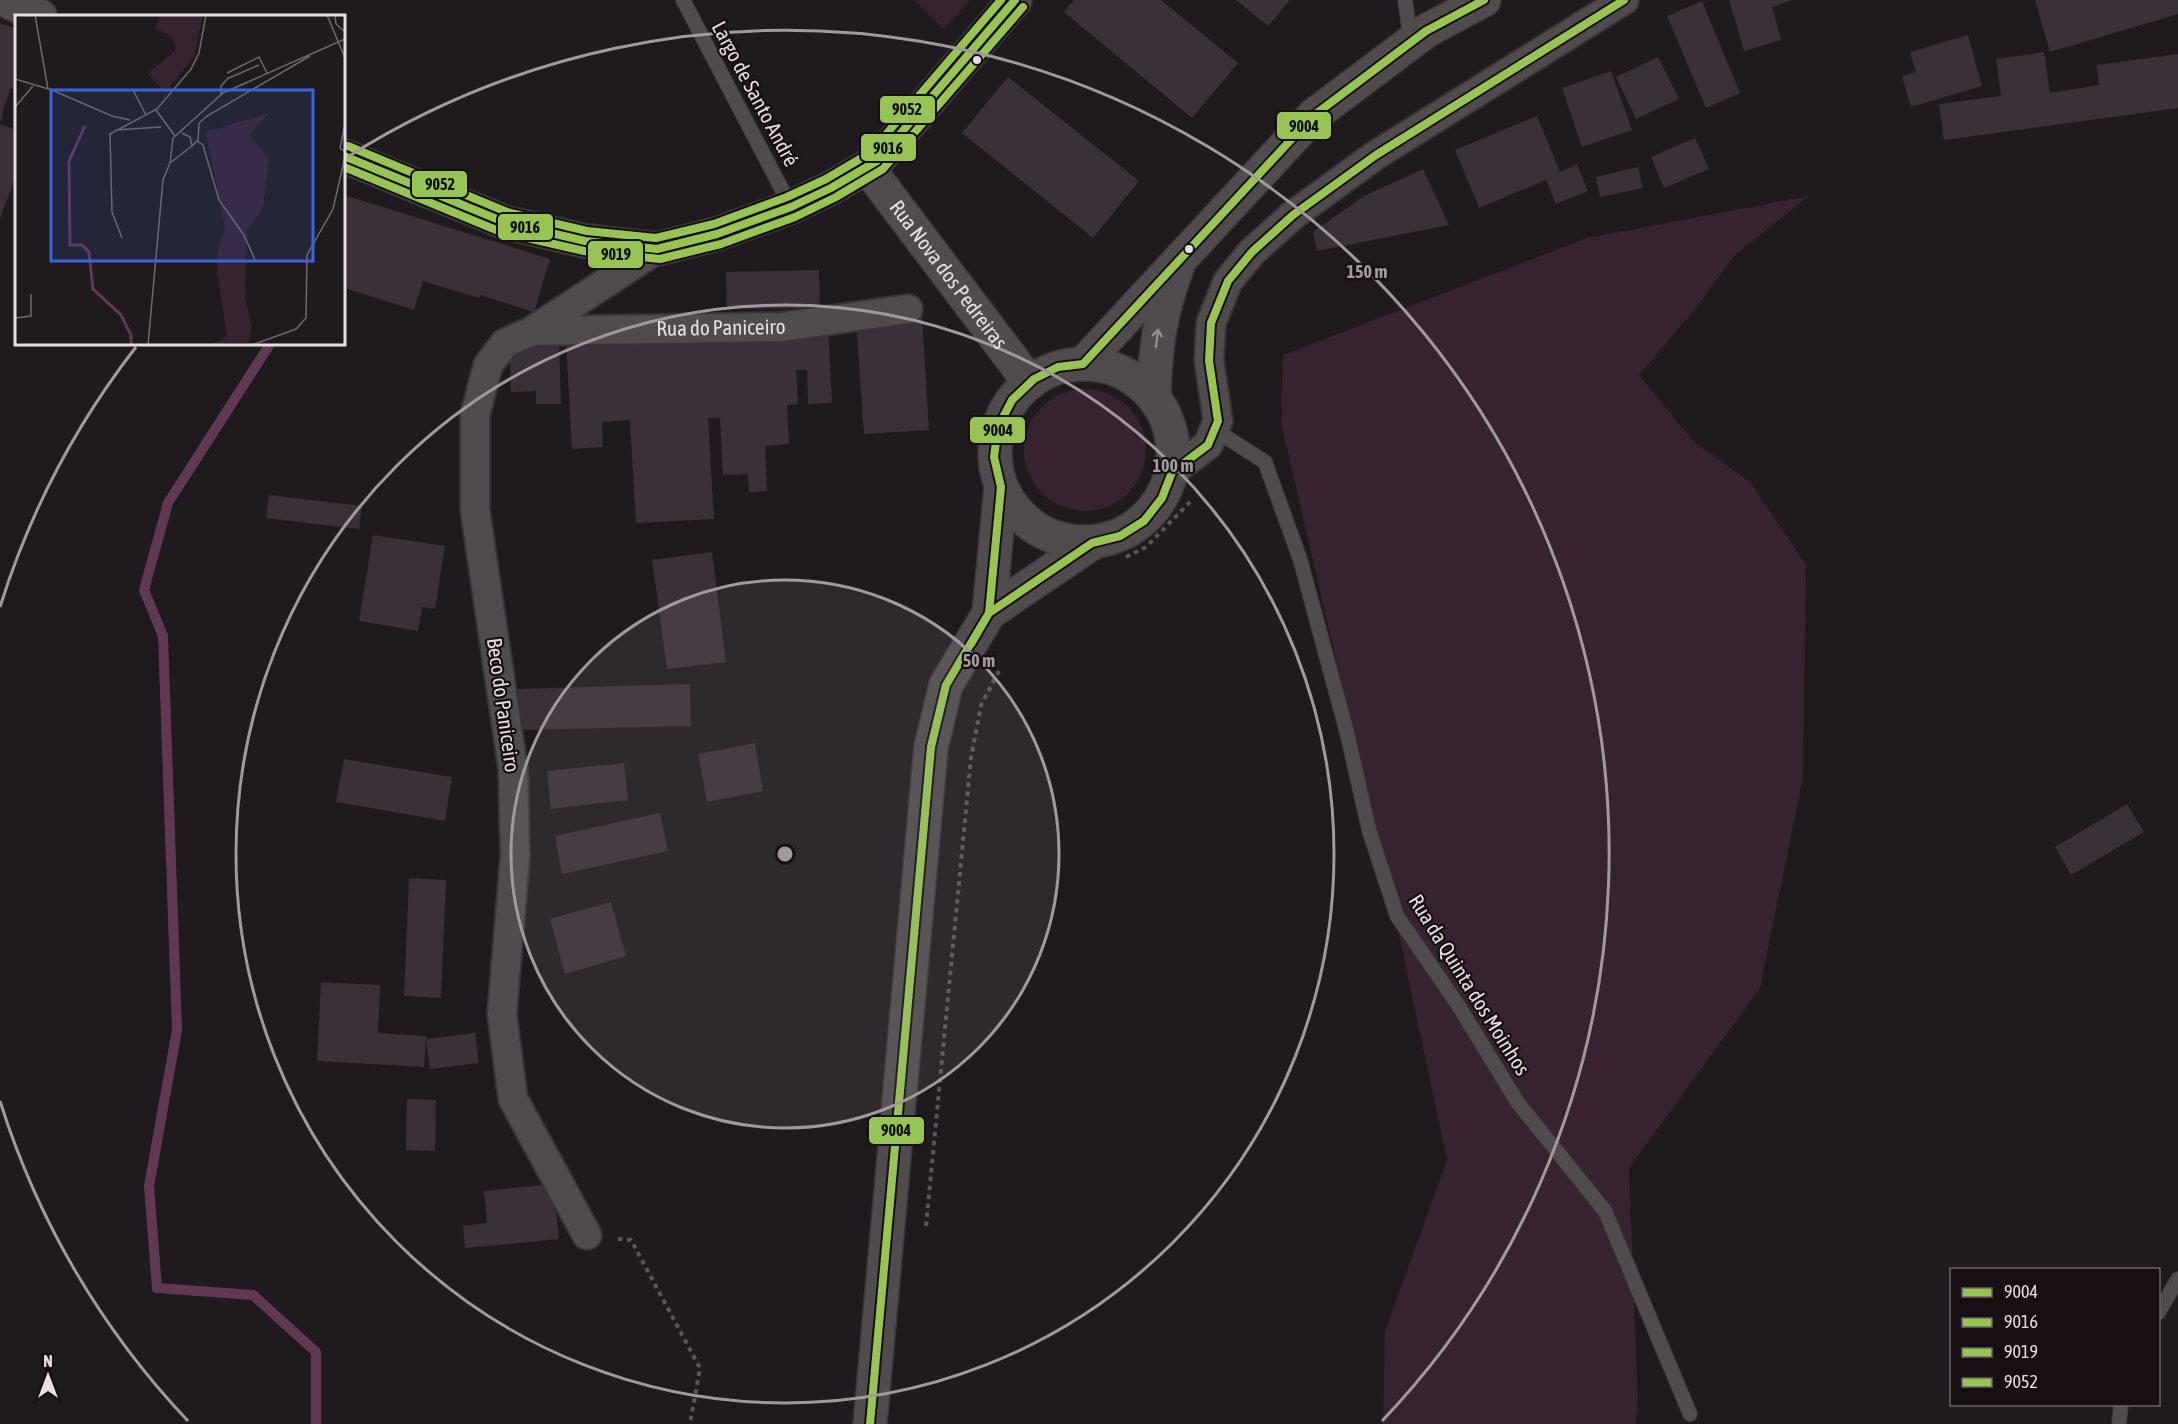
<svg xmlns="http://www.w3.org/2000/svg" width="2178" height="1424" font-family="'Asap Condensed',sans-serif">
<rect width="100%" height="100%" fill="#1f1a1d"/>
<path fill="#372230" d="M914 0H970L944 29Z
M1809 196 1735 255 1693 312 1639 375 1693 441 1751 483 1806 565 1803 777 1760 988 1629 1168 1638 1403 1636 1424H1383L1385 1331 1447 1160 1388 883 1281 423 1283 355 1587 238Z
M1024 450a61 61 0 1 1 122 0a61 61 0 1 1-122 0Z"/>
<g fill="none" stroke-linecap="round" stroke-linejoin="round">
<path stroke="#603853" stroke-width="10" d="M270 344 168 503 144 590 163 636 177 1030 149 1186 157 1288 253 1295 316 1352V1424"/>
</g>
<path fill="#3a3037" d="M1074 0H1161L1238 63 1192 118 1064 12Z
M1236 0H1290L1268 26Z
M1729 0H1792L1772 7 1781 40 1744 51Z
M2035 0H2178V14L2050 52Z
M1702 1 1740 93 1706 108 1667 16Z
M0 23 16 29V90L11 88 3 110 2 121H0Z
M1968 35 1982 86 1911 107 1902 76 1916 72 1910 52Z
M2044 52 2050 93 2099 85 2097 65 2178 54V108L1944 140 1939 104 2001 96 1996 59Z
M1658 57 1679 99 1636 119 1616 77Z
M1611 71 1632 130 1582 147 1562 88Z
M1008 77 1139 181 1093 238 962 133Z
M1537 116 1560 172 1577 164 1588 191 1556 204 1546 180 1479 208 1455 150Z
M0 124 16 130V176L0 218Z
M1695 138 1709 169 1664 188 1651 157Z
M1638 167 1643 188 1600 197 1596 177Z
M1423 169 1449 225 1317 251 1313 232 1364 196Z
M344 195 550 259 534 312 480 295 479 298 423 281 414 310 344 288Z
M819 270 820 308 727 309 726 272Z
M922 317 929 430 864 434 856 321Z
M828 328 832 403 808 404 807 370H796L798 404 787 405 789 444 765 446 767 491 749 492 748 474 723 475 720 418H708L714 519 636 523 630 420 602 422 603 447 572 449 566 343Z
M559 341 561 404H536V391L511 392 509 343Z
M269 495 362 506 359 529 266 518Z
M373 535 445 546 435 609 422 607 418 631 359 621Z
M712 552 726 662 667 669 652 560Z
M690 684 691 726 519 730 518 689Z
M755 743 763 791 707 802 698 754Z
M344 759 452 777 445 821 336 802Z
M624 763 628 800 551 809 547 771Z
M2127 804 2144 832 2071 875 2055 847Z
M660 813 668 851 562 874 555 836Z
M409 878 446 880 441 998 404 996Z
M611 902 626 956 565 974 550 919Z
M321 982 380 985 378 1033 426 1036 424 1067 317 1061Z
M475 1033 479 1063 430 1069 426 1039Z
M407 1099 436 1100 435 1151 406 1150Z
M553 1184 559 1239 465 1248 463 1226 487 1223 484 1191Z"/>
<g fill="none" stroke-linecap="round" stroke-linejoin="round">
<defs>
<path id="lane" d="M683 0 791 207
M1405 0 1411 42
M1215 430 1265 462 1300 559 1347 733 1369 830 1397 916 1458 1005 1518 1103 1605 1211 1690 1414
M2158 1313 2178 1279
M2119 1424 2121 1404"/>
<g id="street">
<path id="s1" d="M532 331 782 327 908 309"/>
<path d="M1172 472 1208 445 1218 421 1209 361 1211 323 1228 281 1252 252 1293 215 1376 155 1624 0"/>
<path d="M587 1235 513 1099 502 1014 515 855 513 769 475 510V415L488 365 505 343 532 331 657 249"/>
</g>
<g id="secondary">
<path d="M5 0 40 16"/>
<path d="M344 156 504 222 585 241 657 249 717 234 791 207 831 188 877 161 1015 0"/>
<path id="s2" d="M867 167 1030 383"/>
<circle cx="1084" cy="453" r="89"/>
<path d="M1083 364 1313 116 1426 31 1484 0"/>
<path d="M1154 397C1155 349 1160 313 1177 268"/>
<path d="M989 613 1001 487"/>
<path d="M870 1424 931 747 946 685 989 613 1092 543"/>
</g>
</defs>
<use href="#lane" stroke="#383437" stroke-width="16"/>
<use href="#street" stroke="#383437" stroke-width="32"/>
<use href="#secondary" stroke="#383437" stroke-width="36"/>
<path stroke="#5a5658" stroke-width="4" stroke-dasharray="4.5 4.5" stroke-linecap="butt" d="M1126 557 1146 547 1192 500
M926 1226 971 758 981 705 999 671
M618 1239 631 1240 700 1368 690 1424"/>
<use href="#lane" stroke="#504c4e" stroke-width="14"/>
<use href="#street" stroke="#504c4e" stroke-width="28"/>
<use href="#secondary" stroke="#504c4e" stroke-width="33"/>
<defs>
<path id="bus-1" d="M971 644 989 613 1001 487 994 457 998 427 1012 400 1034 379 1058 367 1083 364 1313 116 1426 31 1484 0
M870 1424 931 747 946 685 989 613 1092 543 1120 536 1144 521 1162 498 1172 472 1208 445 1218 421 1209 361 1211 323 1228 281 1252 252 1293 215 1376 155 1624 0"/>
<path id="bus-2" d="M344 156 504 222 585 241 657 249 717 234 791 207 831 188 877 161 1015 0"/>
<path id="bus-3" d="M344 167 501 232 584 251 660 259 721 244 795 217 836 197 883 169 1023 7"/>
<path id="bus-4" d="M348 146 507 212 587 231 656 238 714 224 787 197 826 179 870 153 1001 0"/>
</defs>
<use href="#bus-1" stroke="#170f14" stroke-width="12"/>
<use href="#bus-2" stroke="#170f14" stroke-width="12"/>
<use href="#bus-3" stroke="#170f14" stroke-width="12"/>
<use href="#bus-4" stroke="#170f14" stroke-width="12"/>
<use href="#bus-1" stroke="#98c455" stroke-width="8"/>
<use href="#bus-2" stroke="#98c455" stroke-width="8"/>
<use href="#bus-3" stroke="#98c455" stroke-width="8"/>
<use href="#bus-4" stroke="#98c455" stroke-width="8"/>
</g>
<defs><path id="oneway-shaft" d="M-6 0H5M1.5-3L5.5 0L1.5 3" fill="none" stroke-width="1.6" stroke-linecap="round" stroke-linejoin="round" transform="scale(1.5)"/></defs>
<use stroke="#938e91" href="#oneway-shaft" transform="translate(1157 338) rotate(-83)"/>
<circle cx="785" cy="854" r="274" fill="#a09a9e" fill-opacity=".12"/>
<g fill="none" stroke="#a09a9e" stroke-width="3">
<circle cx="785" cy="854" r="274"/>
<circle cx="785" cy="854" r="549"/>
<path d="M188 1421A823 823 0 0 1 0 1101M0 607A823 823 0 0 1 136 347M349 156A823 823 0 0 1 1382 1421"/>
</g>
<g fill="#e5dfe3" stroke="#170f14" stroke-width="2">
<circle cx="977" cy="60" r="5"/>
<circle cx="1189" cy="249" r="5"/>
</g>
<g text-anchor="middle" stroke-width="4.5" stroke-linejoin="round" paint-order="stroke">
<g font-size="21" fill="#e5dfe3" stroke="#170f14">
<text transform="translate(755 94) rotate(62)" y="7">Largo de Santo André</text>
<text dy="7" stroke="none"><textPath href="#s2" startOffset="135">Rua Nova dos Pedreiras</textPath></text>
<text dy="7" stroke="none"><textPath href="#s1" startOffset="189">Rua do Paniceiro</textPath></text>
<text transform="translate(503 705) rotate(82)" y="7">Beco do Paniceiro</text>
<text transform="translate(1469 985) rotate(58)" y="7">Rua da Quinta dos Moinhos</text>
</g>
</g>
<g transform="translate(15 15)">
<rect width="330" height="330" fill="#1f1a1d"/>
<path d="M145 0H188L179 41 150 78 133 59 160 35 158 22 140 14ZM254 98 234 120 254 143 248 193 232 215 230 285 237 310 233 330H196L212 321 202 256 203 235 210 214 191 117Z" fill="#372230"/>
<path fill="none" stroke="#603853" stroke-width="3" d="M70 111 54 146 55 230H67L74 237 78 274 106 300 116 320V330"/>
<path fill="none" stroke="#6e696c" stroke-width="1.5" d="M20 0 33 74M312 0 330 43M320 0 321 9 329 16M212 58 244 42 252 58M214 63 244 50M0 64 37 75 97 101 115 105M118 75 131 100M206 80V71L214 62M0 92 18 71M141 95 160 121M330 109 325 133 330 137M100 115 146 112M182 126 188 130 204 185 229 220 240 245M177 131 183 125 184 108 192 101 295 41M155 148 158 123 208 78 330 24M107 223 97 197 95 119 142 94 176 54 184 38 191 0M0 303 16 301V279M133 330 148 165 155 148 177 131 175 122 167 118M237 330 281 314 291 303 292 240 318 194 330 142"/>
<path fill="#3b64da" fill-opacity="0.15" stroke="#3b64da" stroke-width="3" d="M36 75H298V246H36Z"/>
<rect width="330" height="330" fill="none" stroke="#e5dfe3" stroke-width="3"/>
</g>
<circle cx="785" cy="854" r="9" fill="#a09a9e" stroke="#170f14" stroke-width="3"/>
<g font-size="18" text-anchor="middle" font-weight="bold" fill="#a09a9e" stroke="#170f14" stroke-width="4.5" stroke-linejoin="round" paint-order="stroke">
<text x="1367" y="278">150 m</text>
<text x="1173" y="472">100 m</text>
<text x="979" y="667">50 m</text>
</g>
<g stroke="#170f14" stroke-width="2">
<rect x="879" y="95" width="57" height="29" rx="6" fill="#98c455"/>
<rect x="1276" y="111" width="56" height="29" rx="6" fill="#98c455"/>
<rect x="860" y="133" width="57" height="29" rx="6" fill="#98c455"/>
<rect x="411" y="170" width="57" height="28" rx="6" fill="#98c455"/>
<rect x="497" y="213" width="57" height="28" rx="6" fill="#98c455"/>
<rect x="587" y="240" width="57" height="29" rx="6" fill="#98c455"/>
<rect x="969" y="416" width="57" height="28" rx="6" fill="#98c455"/>
<rect x="868" y="1116" width="57" height="29" rx="6" fill="#98c455"/>
</g>
<g font-size="16" text-anchor="middle" font-weight="bold" fill="#111">
<text x="907" y="115">9052</text>
<text x="1304" y="132">9004</text>
<text x="888" y="154">9016</text>
<text x="440" y="190">9052</text>
<text x="525" y="233">9016</text>
<text x="616" y="260">9019</text>
<text x="998" y="436">9004</text>
<text x="896" y="1136">9004</text>
</g>
<rect x="1950" y="1268" width="210" height="138" fill="#170f14" stroke="#696267" stroke-width="1.5"/>
<rect x="1962" y="1288" width="30" height="9" fill="#98c455" stroke="#696267" stroke-width="1.5"/>
<text x="2004" y="1298" font-size="18" fill="#e5dfe3">9004</text>
<rect x="1962" y="1318" width="30" height="9" fill="#98c455" stroke="#696267" stroke-width="1.5"/>
<text x="2004" y="1328" font-size="18" fill="#e5dfe3">9016</text>
<rect x="1962" y="1348" width="30" height="9" fill="#98c455" stroke="#696267" stroke-width="1.5"/>
<text x="2004" y="1358" font-size="18" fill="#e5dfe3">9019</text>
<rect x="1962" y="1378" width="30" height="9" fill="#98c455" stroke="#696267" stroke-width="1.5"/>
<text x="2004" y="1388" font-size="18" fill="#e5dfe3">9052</text>
<g transform="translate(48 1376)" stroke="#170f14" stroke-width="4.5" paint-order="stroke">
<path d="M0-4.5L10 22L0 15L-10 22Z" fill="#e5dfe3"/>
<text y="-9" font-size="16" font-weight="bold" text-anchor="middle" fill="#e5dfe3">N</text>
</g>
</svg>
